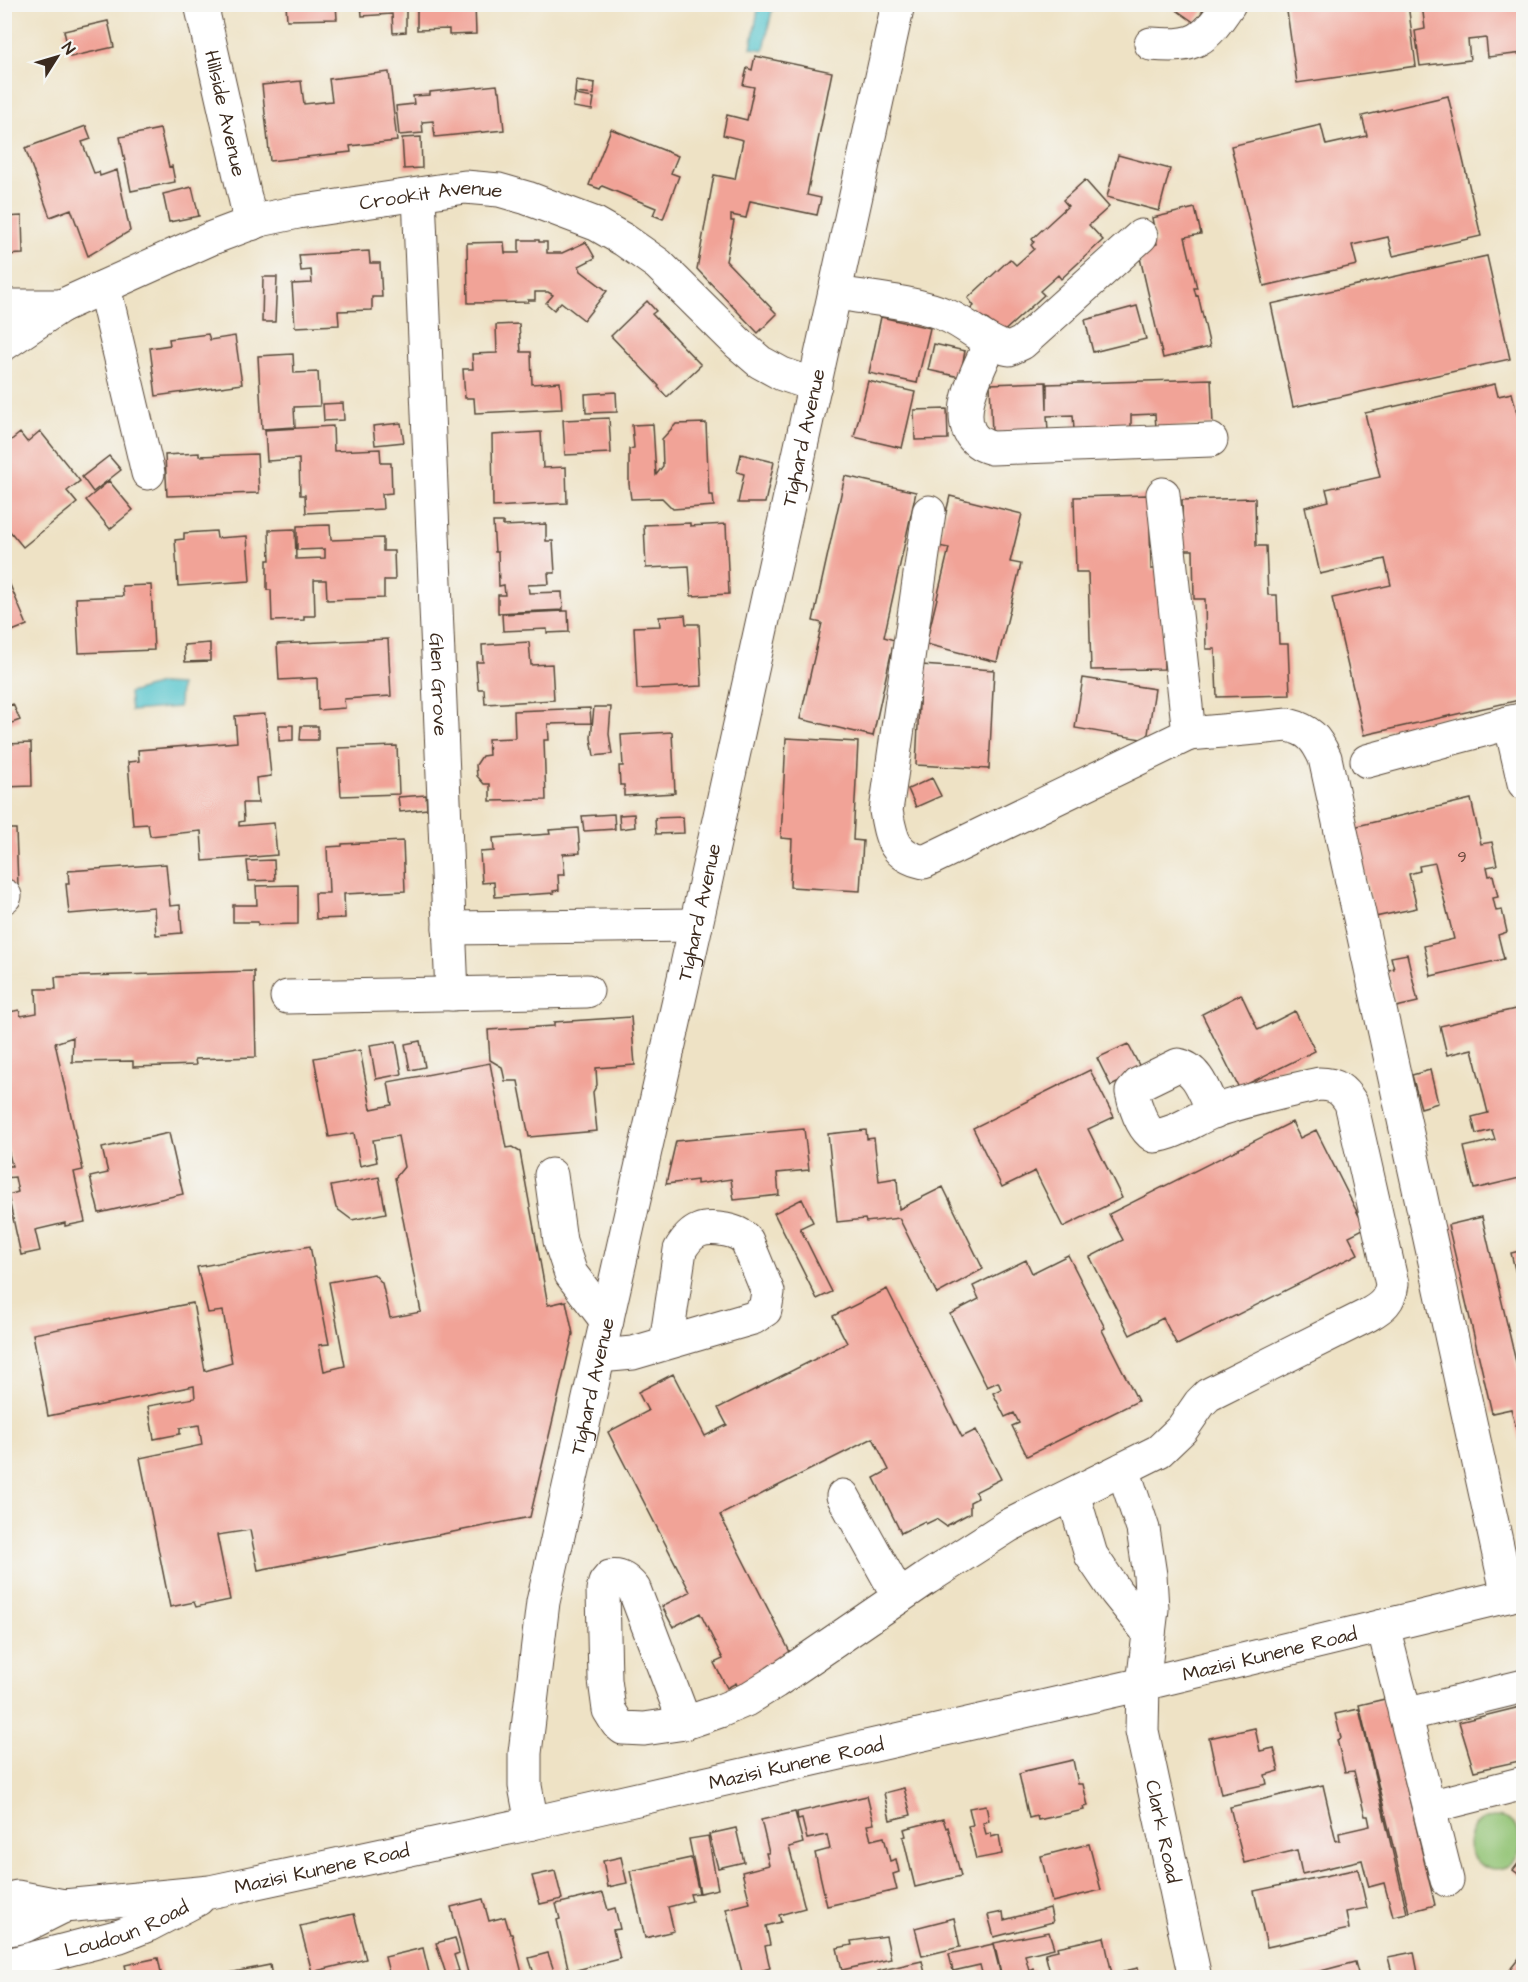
<svg xmlns="http://www.w3.org/2000/svg" width="1528" height="1982" font-family="'Architects Daughter',sans-serif">
<rect width="100%" height="100%" fill="#f6f6f2"/>
<filter id="ink" filterUnits="userSpaceOnUse"><feTurbulence type="fractalNoise" baseFrequency=".0167" numOctaves="2"/><feDisplacementMap in="SourceGraphic" scale="12" xChannelSelector="R" yChannelSelector="G"/><feConvolveMatrix kernelMatrix="1 2 1 2 8 2 1 2 1" color-interpolation-filters="sRGB"/></filter>
<filter id="wash" filterUnits="userSpaceOnUse"><feTurbulence type="fractalNoise" baseFrequency=".008" numOctaves="4" result="noise"/><feDisplacementMap in="SourceGraphic" scale="24" xChannelSelector="R" yChannelSelector="G"/><feGaussianBlur stdDeviation="1.35" result="paint"/><feColorMatrix in="noise" values="0 0 0 0 0 0 0 0 0 0 0 0 0 0 0 0 0 1.4 0 .05"/><feComposite in="paint" operator="in"/></filter>
<g filter="url(#wash)">
<rect width="100%" height="100%" fill="#eee2c5"/>
<path fill="#91c373" stroke="#667648" stroke-width="1.5" d="M1469 1843a26 26 0 1 1 52 0a26 26 0 1 1-52 0Z"/>
<path fill="#59c6ce" stroke="#4a7876" stroke-width="1.5" d="M759 5H773L764 50 751 48Z
M160 684 180 685 179 707 131 711 129 693Z"/>
<g id="blocks">
<path fill="#f1a397" d="M286 4H336L337 19 287 20Z
M361 4H391V8L406 7V32L393 33 392 14 362 16Z
M417 4H475L476 34 449 35V29L417 30Z
M1164 4H1207L1195 23 1172 7 1170 9Z
M1286 4H1408L1416 66 1297 83Z
M1422 4H1463V6L1472 4H1524V53L1488 57 1486 38 1468 40 1470 60 1420 66 1415 31 1425 29Z
M108 21 114 47 70 57 64 31Z
M755 56 832 72 807 195 821 198 817 215 750 201 746 218 731 215V221H734L726 261 777 314 758 333 697 269 714 175 735 179 743 140 723 135 727 115 747 120 754 87 743 85 747 68 752 70Z
M389 72 397 141 350 146 351 152 270 161 262 85 301 81 304 104 332 101 329 79Z
M576 80 595 83 594 95 575 93Z
M497 85 498 91H500L504 130 435 137 433 121 422 122 423 133 399 135 396 106 414 104 413 96 430 95V92Z
M575 95 594 98 592 110 573 107Z
M1448 96 1481 236 1393 256 1388 237 1352 245 1357 265 1264 286 1231 146 1321 125 1326 145 1367 136 1362 116Z
M86 126 91 139 82 142 94 173 99 172 100 176 117 170 130 231 88 256 71 209 50 217 25 148Z
M160 129 169 167 172 166 175 182 131 191 120 137Z
M611 129 678 156 671 173 679 176 663 219 653 215 656 208 602 186 600 189 589 185Z
M421 137 422 168 404 169 402 138Z
M1118 155 1170 169 1159 211 1107 197Z
M4 157H7L10 201 4 202Z
M1085 180 1109 207 1089 225 1103 240 1061 279 1058 275 1040 291 1044 295 1001 334 987 319 977 329 964 315 974 306 968 298 1010 259 1016 265 1034 249 1031 245 1034 242 1032 239 1068 206 1063 200Z
M192 187 199 216 169 222 163 194Z
M1195 208 1201 234 1185 237 1197 288H1194L1196 296 1198 295 1210 347 1163 358 1138 249 1157 244 1152 218Z
M22 216 23 254 4 255V217Z
M519 240H539V242H547V253H562L586 242 595 258 579 266 581 271 607 291 584 320 561 302 554 310 546 303 553 295 548 292H535V300H528V302L468 303 467 243 504 242 505 253H519Z
M369 251 370 263H380L382 297H372V310L338 311 339 325 295 327 292 284 312 283 311 270 301 271 299 255Z
M1487 256 1510 359 1293 407 1271 304Z
M263 277H277L275 322H262Z
M647 301 656 311 652 314 701 365 667 397 658 387 659 386 611 336Z
M1137 306 1146 339 1093 352 1085 320Z
M881 317 930 328 917 383 869 373Z
M519 324 521 352H531L532 384 560 382 562 409 475 413 474 398H465L463 369H473L472 354 497 353 496 325Z
M208 334 210 340 235 336 242 384 156 396 150 348 170 345 169 339Z
M934 344 965 351 960 377 928 370Z
M293 354 294 373 318 372 320 406 294 407 295 427 262 429 258 356Z
M1211 379 1213 425 1156 428 1155 414 1131 415V429L1074 430 1073 415 1047 416 1048 431 992 433 990 384 1046 382 1047 410V384Z
M868 381 915 392 902 448 854 437Z
M1495 384 1498 396 1512 393 1524 441V699L1364 735 1332 598 1391 585 1385 559 1320 574 1305 507 1329 501 1326 489 1380 477 1365 413Z
M616 392 617 412 586 413 585 394Z
M343 403 344 420 324 421 323 404Z
M947 409 948 439 915 440 914 410Z
M609 418 611 453 565 455 563 420Z
M401 423 404 442 375 445 373 426Z
M706 423 709 495H713L714 506 673 509 662 498 631 499 629 484V449L634 448 632 425 653 424 656 475 663 466 662 439 676 424Z
M333 426 334 451 380 449 381 463H391L392 493 382 494 383 509 306 513 305 495H300L299 459 267 461 265 430Z
M40 431 80 481 67 491 77 503 23 547 4 524V502L8 500 4 496V460L8 457 4 454V446L20 433 27 442Z
M541 432 543 468 566 467 567 503 493 507 492 435Z
M199 453V456L257 454 259 493 167 496 165 455Z
M741 454 774 462 765 503H738L744 474 737 472Z
M109 456 121 470 93 492 82 477Z
M845 476 916 492 884 637 894 640 873 736 800 719 822 623 813 621Z
M109 481 133 510 110 529 86 500Z
M1149 495 1151 569H1162L1164 669 1091 670 1088 572H1076L1074 497Z
M950 496 1022 514 1010 562 1021 564 997 662 926 644 949 548 938 546Z
M1255 498 1256 546H1266L1268 595H1277L1279 644H1288L1290 695 1217 697 1215 649H1206L1205 599H1194L1193 550H1183L1182 500Z
M493 522H503V526L546 524V541H553L555 573H548L549 584 528 585 529 593 562 592 563 610 498 613V595H505L504 585 499 586 498 552H495Z
M690 523V526L726 524 729 594 691 596 689 566 646 568 644 525Z
M330 525 331 540 383 538V551H394L395 580H384V598L327 600 326 580H314L315 616H304V620L272 621 271 590H267V560H270L269 530 295 529 296 559 325 558V549L297 550V526Z
M216 531 217 538 247 536 250 581 178 586 175 540 184 539V533Z
M5 573 27 625 5 634Z
M151 585 154 650 79 653 76 598 123 596 122 586Z
M565 611H568L569 632 547 633V629L503 631 502 614Z
M685 615 686 624H699L702 686 637 689 634 627 660 626 659 617Z
M388 639 391 696 344 699 345 708 318 710 317 678 279 680 277 644Z
M529 642 531 665 552 664 554 700 485 704 484 689H478L476 662H483L482 645Z
M210 643V661L185 662 184 645Z
M921 665 994 670 989 769 916 765Z
M1083 678 1155 689 1147 740 1075 728Z
M13 704 20 720 4 726V708Z
M594 707H611L609 734 612 754 594 756 591 738Z
M590 708 591 723 548 724 549 740H544L546 800 490 801V784H484L477 776 476 765 482 756 489 755 488 739 515 738 514 711Z
M265 714 271 776 256 778 258 803H243L244 821 239 822V826L274 823 277 855 203 861 201 831 150 836 148 824 133 825 128 762 139 761 138 750 237 742 235 716Z
M279 725H293V740L279 741Z
M301 726H318V740H300Z
M672 732 675 793 624 796V785H620L619 766H623L621 735Z
M786 738 858 742 853 840 863 841 860 891 790 887 792 839 781 838Z
M31 743 32 786 4 787V757H7V744Z
M397 746 399 794 341 796 338 748Z
M932 778 941 796 916 807 908 789Z
M426 795 427 809 400 812 398 797Z
M1471 799 1481 844 1492 842 1497 865 1487 867 1489 876 1493 875 1498 897 1493 898 1496 911 1502 910 1507 932 1498 935 1504 959 1431 976 1424 946 1454 939 1435 863 1419 866 1420 871 1409 874 1417 908 1375 917 1353 827Z
M614 814 615 829 584 831 582 816Z
M634 814 635 827 620 829 619 815Z
M683 817 684 833 656 834 655 818Z
M578 828 580 853 563 854 565 875H558L559 890 553 891 554 893 495 897 494 882 482 883 480 852 494 851 493 838 550 834 549 830Z
M4 829H16L18 886H4Z
M403 841 405 891 344 894 345 918 316 919 315 893H329L327 847 342 846V844Z
M274 860 275 880 249 881 247 861Z
M166 864 170 906 180 905 182 933 156 935 154 907 69 914 66 884H69L68 871Z
M298 885V924L258 925V922H233V905H257L256 886Z
M1407 954 1418 1002 1396 1007 1388 970 1394 969 1391 957Z
M254 971 256 1057 195 1059 196 1065 133 1067V1061L72 1062 73 1037 55 1043 83 1170 74 1172 85 1222 65 1226V1223L35 1230 40 1251 21 1255 8 1195 18 1192 15 1177 4 1178V1166H12L4 1133V1013L19 1010 21 1016 37 1013 36 989H56L55 977Z
M1241 994 1258 1030 1295 1011 1315 1051 1239 1088 1202 1014Z
M1520 1008 1524 1020V1177L1474 1189 1464 1147 1495 1140 1492 1130 1476 1134 1472 1117 1488 1113 1472 1049 1447 1055 1440 1026Z
M631 1017 635 1065 596 1068 597 1085 593 1092 597 1131 529 1137 518 1081H505L502 1067 490 1060 488 1030 554 1026V1022Z
M396 1041 402 1074 376 1079 370 1045Z
M420 1041 425 1067 410 1070 405 1044Z
M1128 1044 1142 1071 1111 1086 1097 1058Z
M360 1050 371 1109 392 1105 388 1082 490 1063 506 1148 512 1147 520 1152 548 1305 566 1301 573 1334 530 1517 258 1570 250 1530 217 1535 230 1600 196 1607 194 1602 170 1607 140 1458 202 1445 199 1425 180 1428V1434L154 1439 148 1406 195 1398 194 1386 48 1416 33 1334 193 1303 205 1371 232 1363 223 1311 208 1313 197 1267 310 1246 329 1344 319 1345 324 1371 345 1366 329 1282 374 1274 382 1283 390 1318 421 1312 395 1178 404 1167 398 1136 373 1140 377 1162 360 1166 354 1133 329 1137 314 1058Z
M1090 1070 1114 1117 1088 1129 1122 1198 1063 1227 1035 1171 1002 1187 973 1128Z
M1430 1070 1438 1103 1421 1108 1412 1075Z
M1292 1122 1300 1138 1316 1130 1365 1228 1349 1236 1358 1254 1177 1345 1163 1318 1130 1335 1090 1257 1123 1240 1109 1214Z
M804 1129 809 1170 777 1173 779 1195 734 1200 731 1179 697 1184V1180L666 1184 676 1141Z
M866 1130 867 1139 874 1138 879 1181 897 1178 899 1209 943 1187 983 1269 937 1294 899 1218 866 1222 865 1219 837 1222 828 1134Z
M169 1133 183 1194 99 1213 90 1177 108 1173 102 1148Z
M379 1177 386 1213 352 1220 336 1208 331 1186Z
M802 1199 813 1222 800 1228 832 1292 817 1299 774 1213Z
M1482 1217 1524 1396V1458L1511 1409 1492 1413 1448 1225Z
M1524 1250V1281L1518 1282 1511 1253Z
M1068 1255 1105 1328 1102 1330 1138 1401 1027 1456 1012 1426 1019 1423 1014 1413 1005 1417 993 1393 1001 1389 998 1382 987 1387 950 1314 979 1299 973 1286 1026 1260 1032 1273Z
M887 1289 962 1437 976 1430 1001 1479 975 1492 978 1498 970 1502V1513L946 1526 936 1519 926 1524 925 1521 901 1533 874 1478 889 1470 873 1438 720 1515 791 1654 738 1687 736 1683 727 1688 714 1663 723 1659 700 1613 673 1627 662 1606 690 1592 608 1432 648 1411 638 1392 673 1374 705 1436 727 1425 718 1408 847 1343 833 1316Z
M1385 1699 1435 1905 1409 1912 1359 1705Z
M1524 1706V1760L1474 1771 1459 1722Z
M1359 1709 1407 1913 1393 1916 1384 1883 1369 1887 1362 1860 1302 1874 1297 1850 1244 1863 1230 1807 1323 1785 1336 1841 1340 1840 1339 1833 1370 1826 1368 1816H1365L1354 1771 1345 1772 1337 1740 1341 1738 1335 1714Z
M1255 1728 1260 1751 1274 1748 1279 1771 1265 1775 1267 1784 1221 1794 1209 1738Z
M1073 1760 1078 1784H1083L1088 1806 1083 1807 1084 1810 1038 1820 1037 1816 1029 1818 1019 1774 1026 1772 1025 1771Z
M904 1788 911 1815 890 1820 884 1793Z
M867 1796 874 1824 867 1825 871 1840 884 1837 890 1861 896 1859 899 1872 893 1874 897 1890 827 1906 815 1853 830 1849 827 1835 807 1839 802 1819 798 1820 797 1812Z
M986 1805 989 1821 983 1823 986 1834 991 1833V1837L999 1835 1002 1854 976 1859 968 1826 973 1825 969 1808Z
M795 1812 803 1843 789 1847 805 1908 779 1915 781 1922 766 1926 770 1945 765 1946 770 1968 743 1976 726 1909 750 1903 742 1872 769 1865 766 1853H769L761 1820Z
M943 1819 946 1828 948 1827 961 1876 915 1887 903 1837 906 1836 904 1829Z
M736 1828 744 1862 718 1868 709 1834Z
M708 1836 718 1889 700 1893 689 1839Z
M1089 1844 1101 1890 1052 1902 1041 1856Z
M1524 1856V1878L1513 1870Z
M621 1857 627 1883 608 1887 603 1861Z
M691 1858 699 1893 690 1894 692 1901 668 1907 674 1931 645 1938 630 1871Z
M1358 1869 1367 1908 1346 1912 1349 1929 1267 1947 1254 1891Z
M555 1871 562 1899 540 1904 532 1876Z
M603 1893 608 1910 615 1908 620 1929 613 1930 620 1959 569 1972 557 1920 560 1919 556 1904Z
M483 1899 489 1921 505 1917 510 1934H512L523 1977H469L451 1907Z
M1050 1908 1053 1922 994 1937 988 1915 1003 1912 1004 1920Z
M354 1914 366 1959 312 1972 300 1926Z
M954 1918 960 1947 922 1956 915 1928Z
M1049 1932 1054 1948 1025 1955 1029 1970 1033 1968 1035 1977H1002L994 1943Z
M886 1936 891 1959 842 1970 837 1948 852 1945 851 1941Z
M1104 1937 1112 1974 1138 1968 1140 1977H1051L1045 1953 1058 1950 1057 1947Z
M455 1938 459 1953 454 1955 459 1971 446 1974 436 1943Z
M993 1944 1000 1972 983 1977 980 1965 953 1971 949 1954Z
M423 1948 430 1977H390L385 1957Z
M1414 1952 1418 1973 1393 1977 1388 1957Z
M1524 1952V1977H1504Z
M548 1953 556 1977H535L529 1958Z
M158 1958 162 1977H128L125 1965Z
M922 1961 926 1977H880L878 1971Z
M1355 1962 1359 1977H1298Z
M270 1965 272 1977H213V1976Z"/>
</g>
</g>
<g filter="url(#ink)">
<use href="#blocks" fill-opacity="0" stroke="#564637" stroke-width="1.5"/>
<g fill="none" stroke-linecap="round" stroke-linejoin="round">
<defs>
<g id="minor">
<path id="s1" d="M201 4 251 224"/>
<path d="M1151 44C1196 48 1204 41 1229 4"/>
<path id="s2" d="M419 195 452 994"/>
<path d="M104 287 148 473"/>
<path d="M835 293C868 298 918 302 948 316 969 325 986 344 1009 349L1022 343 1141 236"/>
<path id="s3" d="M4 306H61L212 238 260 220 298 212 465 187 499 190 527 198 596 224 624 240 658 264 739 344 760 362 782 374 815 385"/>
<path d="M991 342C977 372 942 435 992 448L1211 440"/>
<path d="M4 344 61 306"/>
<path d="M1163 494 1189 734 1288 725C1309 730 1316 738 1325 758L1508 1596"/>
<path d="M929 512 886 811C891 837 893 856 924 862L1189 734"/>
<path d="M1510 722 1524 783"/>
<path d="M1367 761 1524 719"/>
<path d="M4 897 5 896"/>
<path d="M449 928 696 925"/>
<path d="M287 997 587 991"/>
<path d="M551 1175 560 1241 571 1274 607 1321"/>
<path d="M599 1356 633 1353 753 1318 765 1310 768 1292 747 1241C741 1234 735 1232 726 1230 703 1226 692 1229 680 1250L666 1343"/>
<path id="s4" d="M1123 1469 1143 1529 1150 1575 1152 1609 1143 1684 1142 1731 1195 1978"/>
<path d="M1073 1494 1091 1555 1116 1592 1149 1633"/>
<path d="M843 1496 899 1597"/>
<path d="M1383 1626 1447 1880"/>
<path d="M1405 1715 1524 1686"/>
<path d="M685 1723 634 1589C627 1581 621 1575 610 1577L605 1583 603 1590 605 1680 609 1710 617 1723 623 1728 644 1729 685 1723 720 1711 746 1700 775 1682 927 1578 1008 1526 1159 1451 1182 1429 1200 1403 1208 1395 1368 1315C1382 1307 1390 1301 1392 1284L1351 1103C1343 1090 1336 1084 1319 1084 1284 1092 1249 1099 1215 1111 1194 1119 1176 1134 1154 1136 1142 1128 1135 1106 1132 1092L1139 1084 1178 1065C1199 1069 1205 1095 1214 1112"/>
<path d="M1429 1807 1524 1783"/>
<path id="s5" d="M532 1823 525 1786V1753L543 1602 696 925 898 4"/>
<path id="s6" d="M4 1900 17 1897 64 1906 210 1892 532 1823 1143 1684 1524 1592"/>
<path d="M4 1930 24 1926 64 1906"/>
<path id="s7" d="M4 1966 120 1936 148 1925 198 1899"/>
</g>
</defs>
<use href="#minor" stroke="#564637" stroke-width="35"/>
<use href="#minor" stroke="#fff" stroke-width="33"/>
</g>
</g>
<g text-anchor="middle" stroke-width="4.5" stroke-linejoin="round" paint-order="stroke">
<g font-size="16" fill="#68483c">
<text x="1462" y="862">9</text>
</g>
<g font-size="20" fill="#3b2a1e" stroke="#f6f6f2">
<text dy="7" stroke="none"><textPath href="#s1" startOffset="112">Hillside Avenue</textPath></text>
<text dy="7" stroke="none"><textPath href="#s3" startOffset="447">Crookit Avenue</textPath></text>
<text dy="7" stroke="none"><textPath href="#s5" startOffset="1416">Tighard Avenue</textPath></text>
<text dy="7" stroke="none"><textPath href="#s2" startOffset="490">Glen Grove</textPath></text>
<text dy="7" stroke="none"><textPath href="#s5" startOffset="930">Tighard Avenue</textPath></text>
<text dy="7" stroke="none"><textPath href="#s5" startOffset="444">Tighard Avenue</textPath></text>
<text dy="7" stroke="none"><textPath href="#s6" startOffset="1294">Mazisi Kunene Road</textPath></text>
<text dy="7" stroke="none"><textPath href="#s6" startOffset="808">Mazisi Kunene Road</textPath></text>
<text dy="7" stroke="none"><textPath href="#s4" startOffset="369">Clark Road</textPath></text>
<text dy="7" stroke="none"><textPath href="#s6" startOffset="322">Mazisi Kunene Road</textPath></text>
<text dy="7" stroke="none"><textPath href="#s7" startOffset="128">Loudoun Road</textPath></text>
</g>
</g>
<rect width="1528" height="1982" fill="none" stroke="#f6f6f2" stroke-width="24"/>
<g transform="translate(57 57) rotate(53)" stroke="#f6f6f2" stroke-width="4.5" paint-order="stroke">
<path d="M0-4.5L10 22L0 15L-10 22Z" fill="#3b2a1e"/>
<text y="-9" font-size="16" font-weight="bold" text-anchor="middle" fill="#3b2a1e">N</text>
</g>
</svg>
